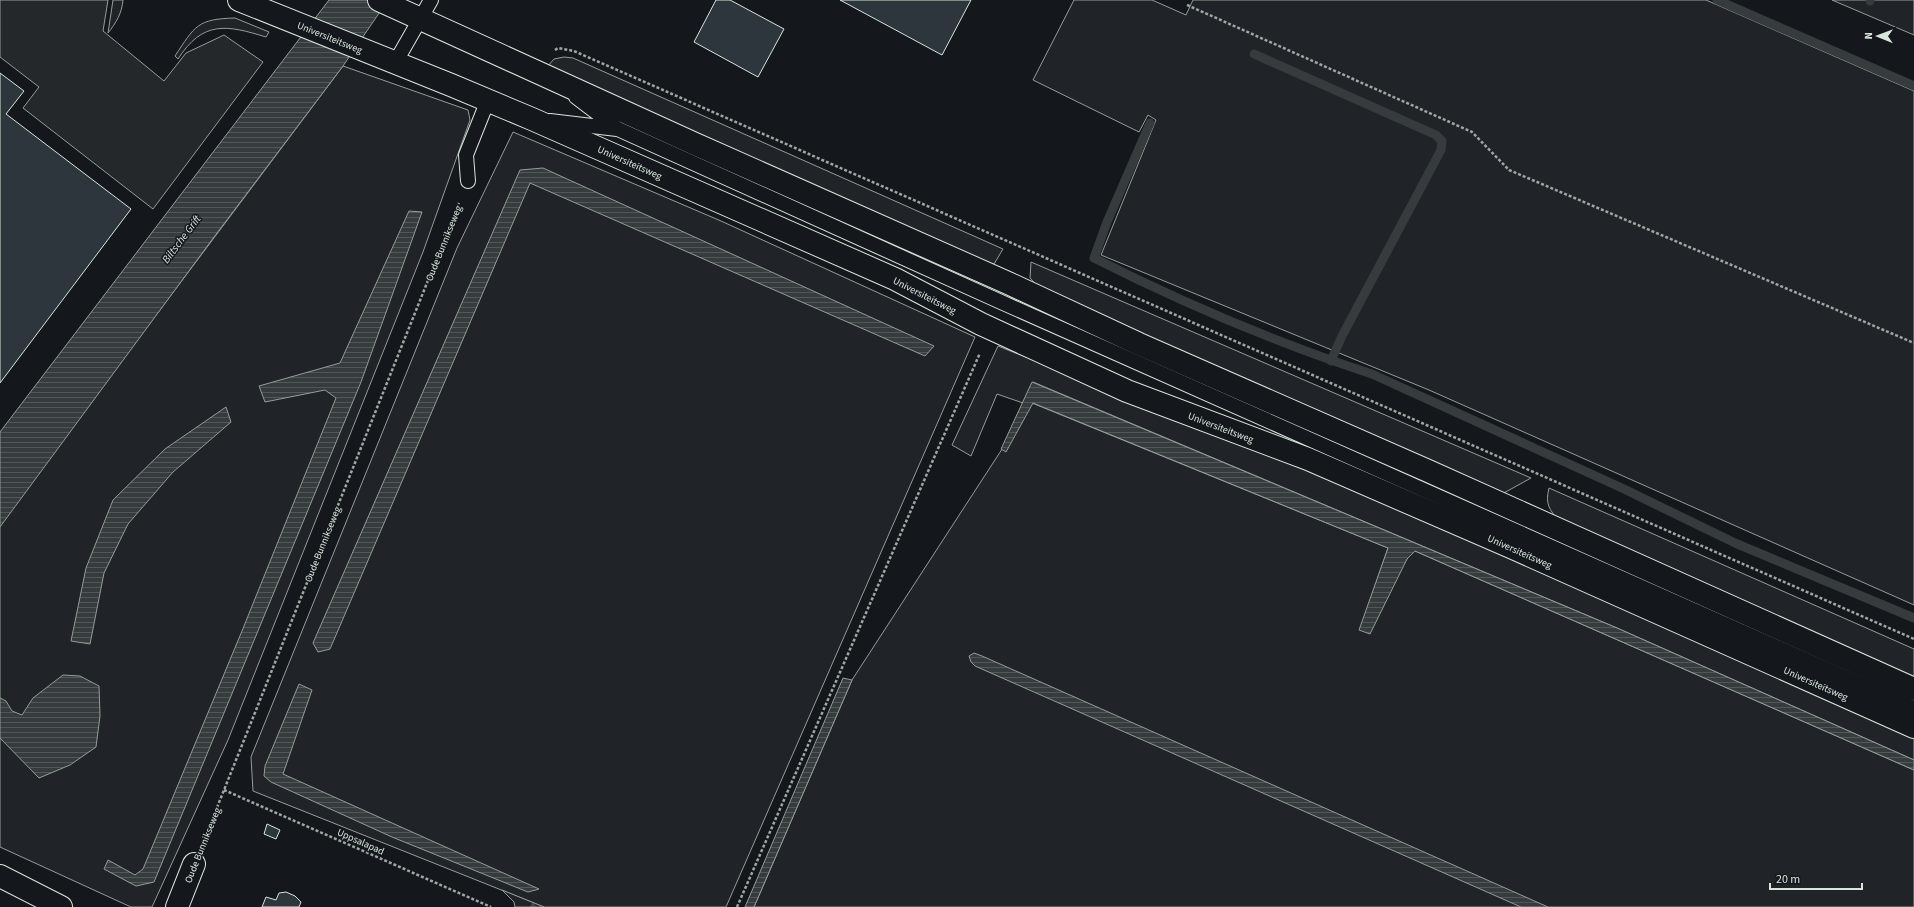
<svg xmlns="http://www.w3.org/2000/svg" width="1914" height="907" font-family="'Source Sans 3',sans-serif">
<defs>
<pattern id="forest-firs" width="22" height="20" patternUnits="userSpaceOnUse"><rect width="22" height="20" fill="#202428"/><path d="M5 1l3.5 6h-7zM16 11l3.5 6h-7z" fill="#404447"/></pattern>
<pattern id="water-rules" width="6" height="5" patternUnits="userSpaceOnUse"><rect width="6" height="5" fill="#363b3e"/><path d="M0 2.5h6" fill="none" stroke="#525759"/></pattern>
</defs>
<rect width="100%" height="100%" fill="#14181c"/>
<path fill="#202428" stroke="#939e99" d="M113 0H123C122 13 116 23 108 33Z
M1074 0H1152L1186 15 1193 0H1706L1914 91V605L1429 390 1101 255 1156 120 1148 115 1139 132 1033 80Z
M1832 0H1914V35Z
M235 18 269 32 266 37C227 25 203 20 178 59L175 56C195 26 197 19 235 18Z
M564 57 573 58 1003 249 994 264 978 262 547 67 554 59Z
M343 66 468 110 470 120 423 252 228 740 152 907H131L0 847V523Z
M513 132 721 221 975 337 726 907H544L253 791 251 757 457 248Z
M1031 262 1531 478 1502 494 1043 292 1030 278Z
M998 346 1446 526 1914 733V760L1617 628 1033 382 1023 403 997 394 971 456 952 445Z
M1032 403 1388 548 1360 630 1407 559 1415 551 1914 770V907H754L852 680Z
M1549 488 1914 649V679L1559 521C1549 509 1545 504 1549 488Z"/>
<path fill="url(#forest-firs)" stroke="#939e99" d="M502 890 544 907H515L514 902Z"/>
<path fill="#24282b" stroke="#939e99" d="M0 0H108L103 31 164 81 186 53 224 35 263 62 153 209 23 108 39 87 0 57Z"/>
<path fill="url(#water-rules)" stroke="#939e99" d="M329 0H388L343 66 214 237 0 527V432Z
M543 168 934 346 925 356 530 183 330 649 318 652 313 643 520 170Z
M409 211 422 212 361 382 154 882 136 886 104 869 108 860 135 875 143 869 242 631 336 398 325 390 265 402 259 386 340 363Z
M1032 382 1617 628 1914 760V770L1415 551 1407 559 1370 634 1359 630 1388 548 1033 403 1006 452 1001 449Z
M226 407 231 422 173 472 128 524 104 573 90 644 71 641 86 568 113 500 165 449Z
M974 653 982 656 1548 907H1521L975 666 971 662 969 656Z
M63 675 80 676 99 686 100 716 96 747 70 765 39 778 0 738V698L6 701 12 711 22 715 33 698Z
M843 678 852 680 754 907H745Z
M299 684 312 690 283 774 539 889 528 892 392 837 271 782 264 776 265 766Z"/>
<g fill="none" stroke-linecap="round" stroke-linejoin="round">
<path stroke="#363b3e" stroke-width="9" d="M1717 0 1914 86
M1870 1V0
M1254 54 1436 135 1442 141 1441 150 1342 336 1331 361
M1150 123 1107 222 1094 258C1183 303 1277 343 1372 374L1624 489 1735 543 1914 618"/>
</g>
<path fill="#2c363c" stroke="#d8e6dc" d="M716 0H730L784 29 758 77 694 42Z
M840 0H971L942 55Z
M0 73 24 91 6 114 131 209 0 383Z
M267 824 280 830 276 839 264 834Z
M286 892 295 896 301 902 299 907H262L266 897 276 900 279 893Z"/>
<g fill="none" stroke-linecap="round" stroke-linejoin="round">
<defs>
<path id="service" d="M395 63 431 0
M576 97 618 129 1001 302 1914 708
M550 121 617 129
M468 181 466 155 488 100"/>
<path id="minor" d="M0 876 61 907
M177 907 194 864"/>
<path id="primary" d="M239 0 451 85 532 119 895 279 981 324 1127 391 1308 459 1513 548 1914 727
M379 0 695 144 1008 283 1139 344 1426 470 1914 689"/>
</defs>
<use href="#service" stroke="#d8e6dc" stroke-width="16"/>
<use href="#minor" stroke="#d8e6dc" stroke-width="24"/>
<use href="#primary" stroke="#d8e6dc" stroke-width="24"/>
<path stroke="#9da8a2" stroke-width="2.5" stroke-dasharray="3 2" stroke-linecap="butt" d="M1187 5 1472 132 1509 170 1914 343
M555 50 558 48 574 51 1914 639
M224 790 491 907
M204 840 459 203
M737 907 980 353"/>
<use href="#service" stroke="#14181c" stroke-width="14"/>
<use href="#minor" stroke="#14181c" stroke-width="22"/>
<use href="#primary" stroke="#14181c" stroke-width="22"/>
</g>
<g text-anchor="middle" stroke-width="3" stroke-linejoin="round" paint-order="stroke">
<g font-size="10" fill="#d8e6dc" stroke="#14181c">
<text transform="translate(330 37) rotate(22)" y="4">Universiteitsweg</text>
<text transform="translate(630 162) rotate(24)" y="4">Universiteitsweg</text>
<text transform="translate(443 243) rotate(-68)" y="4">Oude Bunnikseweg</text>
<text transform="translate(925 295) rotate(27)" y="4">Universiteitsweg</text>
<text transform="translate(1221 427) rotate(21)" y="4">Universiteitsweg</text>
<text transform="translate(322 544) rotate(-68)" y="4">Oude Bunnikseweg</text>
<text transform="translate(1520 551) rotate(24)" y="4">Universiteitsweg</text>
<text transform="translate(1816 683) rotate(24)" y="4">Universiteitsweg</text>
<text transform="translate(361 841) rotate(24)" y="4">Uppsalapad</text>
<text transform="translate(202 845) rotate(-68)" y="4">Oude Bunnikseweg</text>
</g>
<g font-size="11" font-style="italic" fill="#d8e6dc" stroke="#14181c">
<text transform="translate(181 239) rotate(-53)" y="4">Biltsche Grift</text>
</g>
</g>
<g transform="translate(1878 36) rotate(271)" stroke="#14181c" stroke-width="3" paint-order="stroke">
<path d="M0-3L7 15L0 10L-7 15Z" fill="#d8e6dc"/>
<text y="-6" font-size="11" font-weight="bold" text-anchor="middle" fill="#d8e6dc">N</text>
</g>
<path d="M1770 883v6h92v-6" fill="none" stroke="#d8e6dc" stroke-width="2"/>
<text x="1776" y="883" font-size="12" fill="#d8e6dc" stroke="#14181c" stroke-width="3" paint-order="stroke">20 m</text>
</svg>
